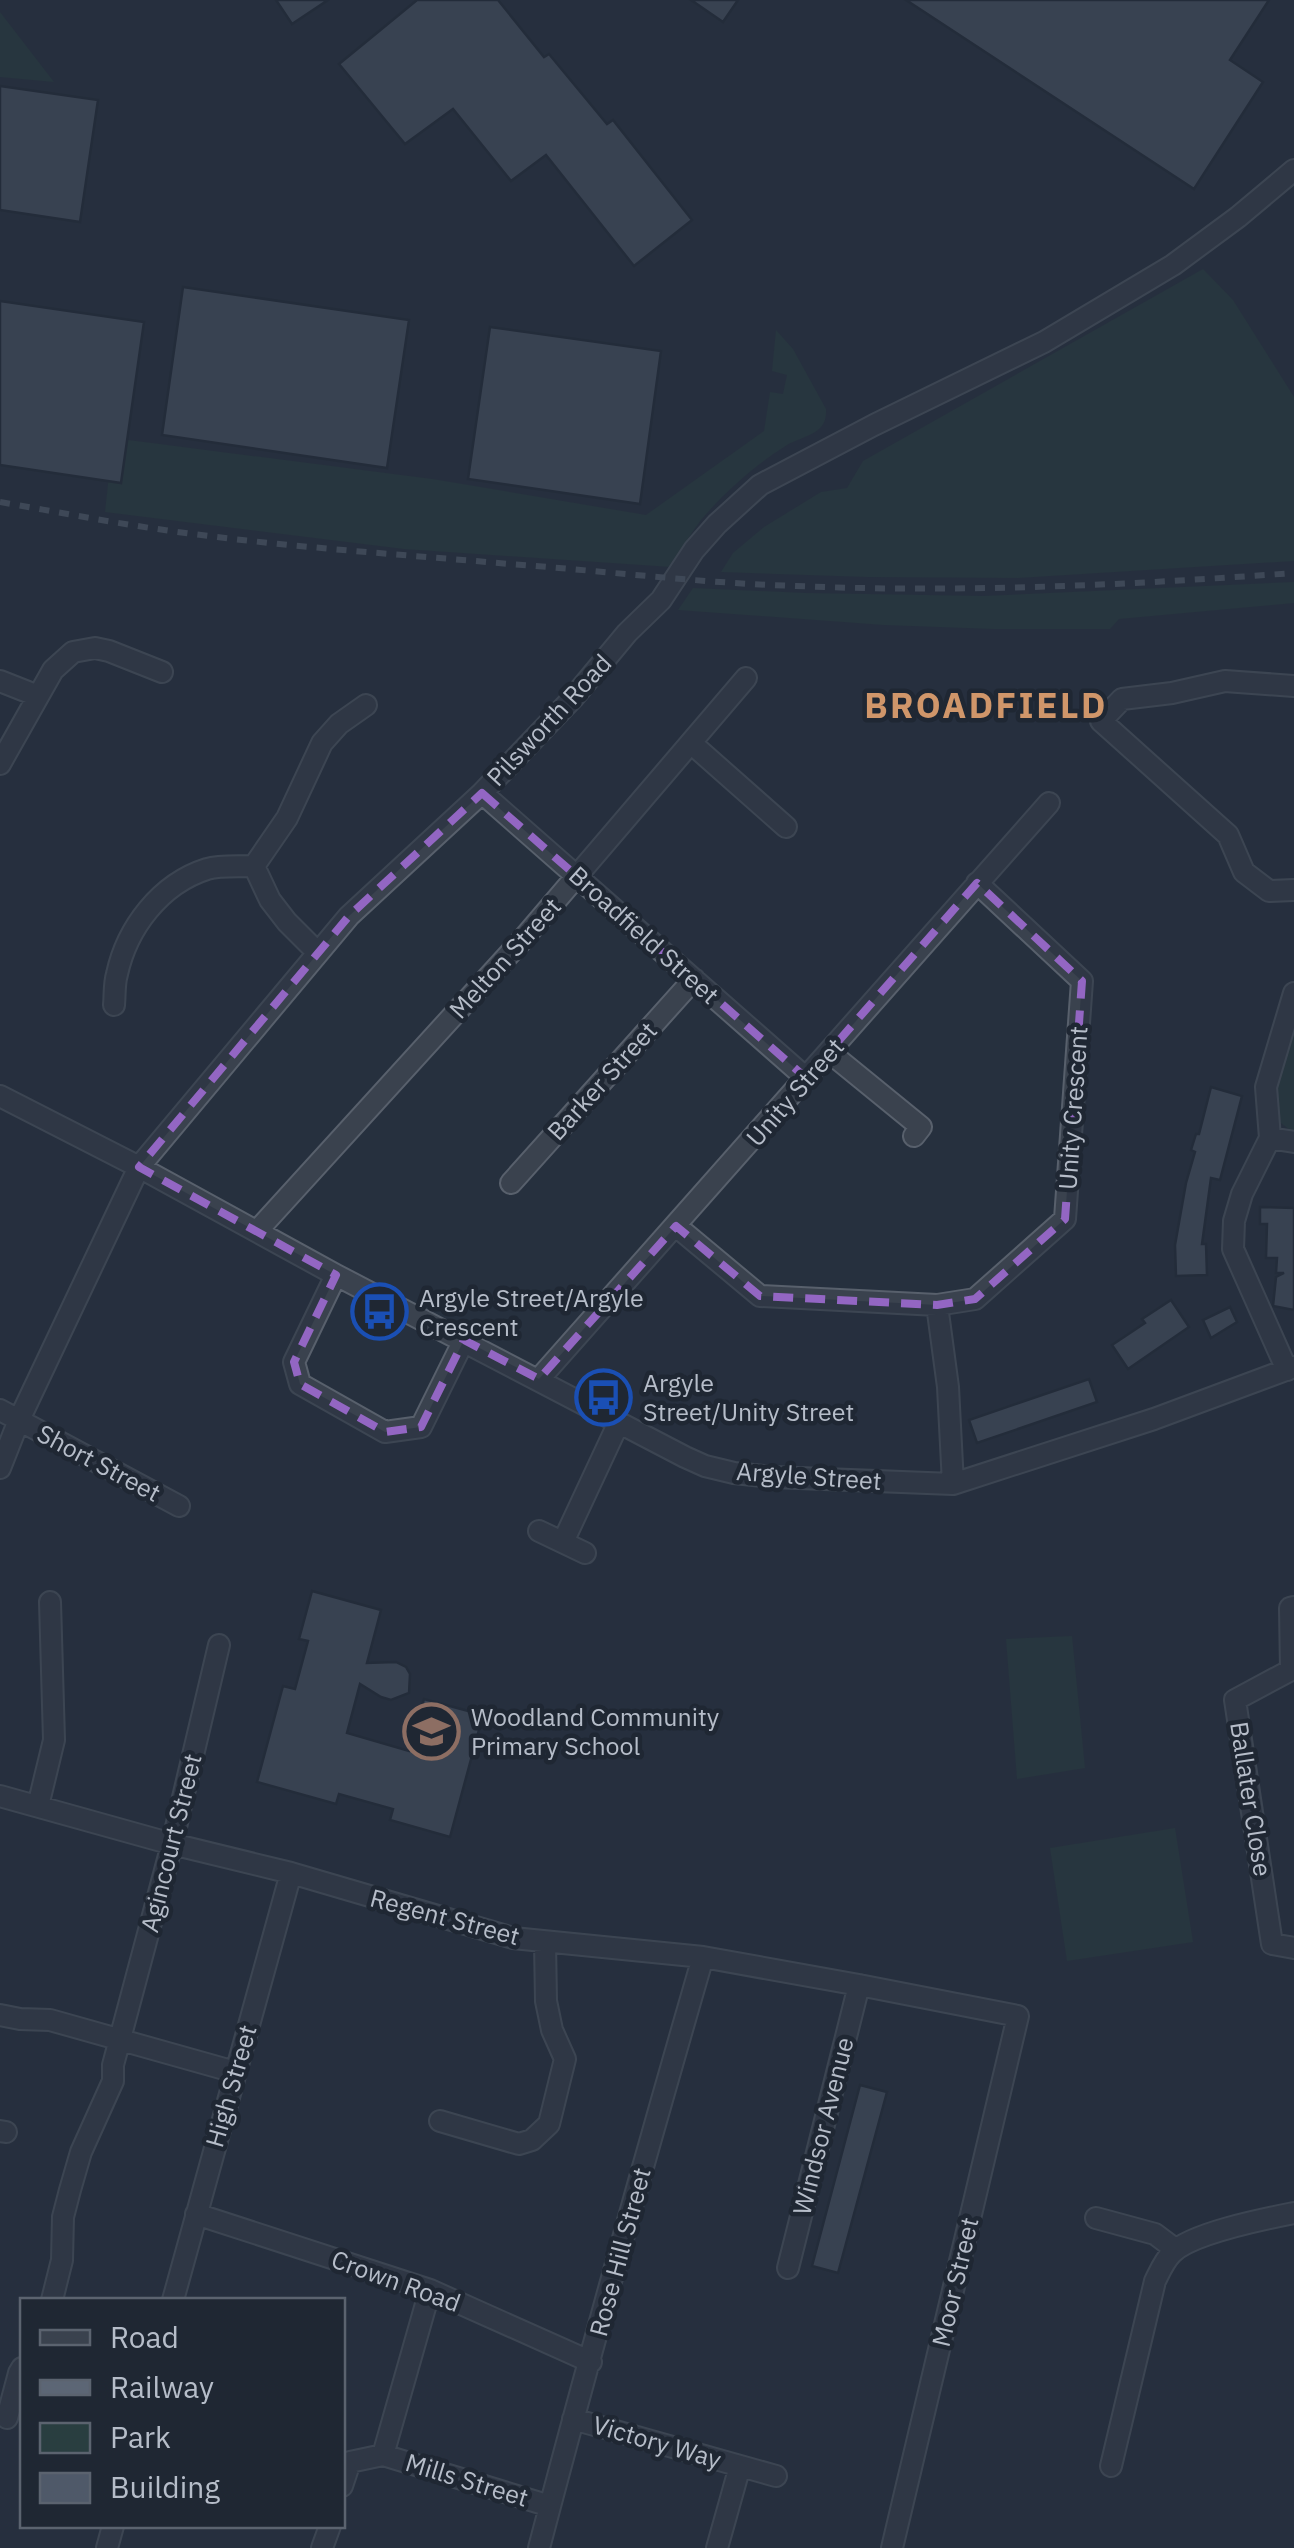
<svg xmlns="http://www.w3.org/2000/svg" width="1294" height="2548" font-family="'IBM Plex Sans',sans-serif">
<rect width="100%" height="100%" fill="#26303e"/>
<path fill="#293e40" d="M0 12 54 82 0 77Z
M1203 269 1233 300 1294 397V561L1018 578 867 577 721 572 733 553 764 527 821 492 847 488 863 461Z
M776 330 793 349 826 409C828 436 802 435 784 447 754 466 724 493 701 520 690 534 681 551 671 567L404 549 105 512 113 438 432 479 646 515 764 431 770 392 783 394 787 375 772 371Z
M1294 582V603L1119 619 1110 629H994L884 625 678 610 693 588 806 593 984 596Z
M1294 1028V1130H1290L1277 1120 1274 1090Z
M1072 1636 1085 1768 1017 1779 1006 1639Z
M1175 1828 1193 1942 1067 1961 1050 1848Z"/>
<path fill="#4f5969" stroke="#212935" stroke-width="2.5" d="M276 0H328L292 24Z
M417 0H498L544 57 549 54 607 124 613 120 692 220 634 266 546 155 511 181 453 109 405 144 339 64Z
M691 0H738L723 22Z
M906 0H1269L1230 60 1263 82 1194 189Z
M0 86 98 100 80 222 0 210Z
M183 287 409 320 387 468 162 435Z
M0 301 144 322 121 483 0 465Z
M490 327 661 351 640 504 468 479Z
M1211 1087 1242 1096 1220 1180 1211 1178 1202 1244H1206L1207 1275 1176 1276 1175 1245 1186 1183 1195 1152 1191 1150 1196 1134H1199Z
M1260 1207 1294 1208V1310L1273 1306 1276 1277 1284 1273H1276L1277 1258H1266L1267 1224H1260Z
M1171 1300 1189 1327 1128 1369 1112 1345 1145 1323 1142 1319Z
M1230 1307 1237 1322 1211 1338 1203 1320Z
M1089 1379 1097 1402 977 1443 969 1420Z
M312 1591 381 1610 367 1663 396 1662 406 1667 410 1674 409 1693 391 1700 381 1697 360 1684 347 1733 409 1751 424 1699 483 1715 450 1837 390 1820 393 1809 339 1794 336 1804 257 1782 283 1686 295 1689 308 1641 299 1639Z
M860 2085 887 2092 838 2273 812 2266Z"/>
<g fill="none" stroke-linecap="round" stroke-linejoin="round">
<defs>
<path id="minor" d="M0 681 38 696
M1294 686 1225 681 1172 693 1122 699 1101 721 1228 835 1244 872 1269 891 1294 890
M691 743 786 827
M0 764 53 670 73 652 95 648 109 651 162 672
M482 793 806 1078
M254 866 287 818 322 743 339 724 366 705
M254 866 270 900 287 922 318 953
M114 1005C115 995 114 984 117 974 127 928 160 884 207 869 221 865 239 867 254 866
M829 1052 921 1127 914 1136
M0 1096 139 1167 336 1275 685 1457 705 1466 734 1473 773 1477 953 1484 1154 1419 1294 1367
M1270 1138 1294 1142
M511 1183 694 979
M676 1226 760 1296 937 1305 975 1299 1065 1219 1082 981 977 883
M257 1231 523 939 746 678
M336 1275 294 1362 300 1384 385 1432 421 1427 464 1340
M937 1305 948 1387 953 1484
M1287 1370 1233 1249 1234 1221 1242 1194 1270 1138 1266 1087 1294 993
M539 1379 1049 803
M0 1410 179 1506
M0 1468 19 1420 139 1167 349 916 482 793 573 698 627 633 661 600 694 550 717 524 760 485 874 425 1044 342 1173 265 1238 217 1294 170
M539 1531 585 1553
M563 1542 619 1422
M1294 1607 1290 1608 1291 1670 1235 1700 1272 1944 1294 1948
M0 1796 172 1844 291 1873 513 1938 703 1957 859 1985 1018 2016 892 2548
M38 1806 54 1740 50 1602
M0 2015 20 2019 50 2020 235 2072
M440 2121 519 2144 532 2140 549 2124 565 2059 552 2030 546 2001 545 1942
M0 2131 6 2132
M196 2214 430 2290 591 2362
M1096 2218 1155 2234 1175 2249
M788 2268 859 1985
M52 2300 62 2260 63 2217 70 2190 81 2152 113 2081V2065L172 1844 219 1645
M173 2300 291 1873
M7 2418 19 2373 22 2368
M573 2419 776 2476
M383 2455 550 2506
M1111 2466 1155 2281C1160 2271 1164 2261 1172 2253 1192 2233 1264 2219 1294 2213
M342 2486 350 2462 383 2455 430 2290
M107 2548 113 2526
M322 2548 330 2526
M539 2548C591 2350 646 2154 703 1957
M717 2548 740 2466"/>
</defs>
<use href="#minor" stroke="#58606c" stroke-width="24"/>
<use href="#minor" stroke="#3a424e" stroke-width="20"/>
<path stroke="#5c6675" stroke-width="6" stroke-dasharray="10 10" stroke-linecap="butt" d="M0 502C57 512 114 523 171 531 284 547 397 554 510 564 605 571 700 583 796 586 962 593 1128 585 1294 573"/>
</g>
<path d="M0 0H1294V2548H0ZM482 793 806 1078 977 883 1082 981 1065 1219 975 1299 937 1305 760 1296 676 1226 539 1379 464 1340 421 1427 385 1432 300 1384 294 1362 336 1275 139 1167 349 916Z" fill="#26303e" fill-opacity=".55" fill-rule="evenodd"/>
<path fill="none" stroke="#9366c3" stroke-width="8" stroke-dasharray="20 12" stroke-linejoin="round" d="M482 793 806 1078 977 883 1082 981 1065 1219 975 1299 937 1305 760 1296 676 1226 539 1379 464 1340 421 1427 385 1432 300 1384 294 1362 336 1275 139 1167 349 916Z"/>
<defs>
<symbol id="bus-ring" viewBox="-11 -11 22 22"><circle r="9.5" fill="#1f2733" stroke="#1a4fb4" stroke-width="1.5"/><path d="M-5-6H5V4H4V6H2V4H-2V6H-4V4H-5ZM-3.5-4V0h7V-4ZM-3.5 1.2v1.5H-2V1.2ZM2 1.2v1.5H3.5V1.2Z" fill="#1a4fb4"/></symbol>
<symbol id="school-ring" viewBox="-11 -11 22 22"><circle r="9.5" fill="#1f2733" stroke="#8d6e63" stroke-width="1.5"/><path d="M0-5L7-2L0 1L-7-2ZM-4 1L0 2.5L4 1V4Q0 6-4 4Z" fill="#8d6e63"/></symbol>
</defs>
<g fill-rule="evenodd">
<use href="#bus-ring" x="348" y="1280" width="63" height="63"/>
<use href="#bus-ring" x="572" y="1366" width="63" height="63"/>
<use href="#school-ring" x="400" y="1700" width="63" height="63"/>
</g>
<g text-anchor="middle" stroke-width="9" stroke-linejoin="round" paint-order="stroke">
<g font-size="25" fill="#b6bdc9" stroke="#1f2733">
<text transform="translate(549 720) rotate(-47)" y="9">Pilsworth Road</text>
<text transform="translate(644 935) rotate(42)" y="9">Broadfield Street</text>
<text transform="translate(505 958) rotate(-48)" y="9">Melton Street</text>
<text transform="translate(602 1081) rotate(-48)" y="9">Barker Street</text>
<text transform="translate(795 1092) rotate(-49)" y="9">Unity Street</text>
<text transform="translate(1073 1108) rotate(-86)" y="9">Unity Crescent</text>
<text transform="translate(99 1463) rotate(28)" y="9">Short Street</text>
<text transform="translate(809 1476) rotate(4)" y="9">Argyle Street</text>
<text transform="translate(1251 1799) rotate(81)" y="9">Ballater Close</text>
<text transform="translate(171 1843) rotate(-76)" y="9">Agincourt Street</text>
<text transform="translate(445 1917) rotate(15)" y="9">Regent Street</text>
<text transform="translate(231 2086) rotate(-74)" y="9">High Street</text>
<text transform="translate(823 2126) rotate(-76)" y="9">Windsor Avenue</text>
<text transform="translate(620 2252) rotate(-75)" y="9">Rose Hill Street</text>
<text transform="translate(396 2281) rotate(20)" y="9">Crown Road</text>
<text transform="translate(955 2282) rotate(-77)" y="9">Moor Street</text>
<text transform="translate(657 2442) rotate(16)" y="9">Victory Way</text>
<text transform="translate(467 2480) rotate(17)" y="9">Mills Street</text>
</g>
<g font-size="25" fill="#b6bdc9" stroke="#1f2733" text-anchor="start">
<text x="419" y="1307">Argyle Street/Argyle<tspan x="419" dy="29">Crescent</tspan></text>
<text x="643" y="1392">Argyle<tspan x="643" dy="29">Street/Unity Street</tspan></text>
<text x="471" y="1726">Woodland Community<tspan x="471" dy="29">Primary School</tspan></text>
</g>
<g font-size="35" font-weight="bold" letter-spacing="2.5" fill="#d0966a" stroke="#1f2733">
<text x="986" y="718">BROADFIELD</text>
</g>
</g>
<rect x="20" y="2298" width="325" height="230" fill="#1f2733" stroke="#5b636f" stroke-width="2.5"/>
<rect x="40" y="2330" width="50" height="15" fill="#3a424e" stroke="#5b636f" stroke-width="2.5"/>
<text x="110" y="2348" font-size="30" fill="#b6bdc9">Road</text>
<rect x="40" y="2380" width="50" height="15" fill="#5c6675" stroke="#5b636f" stroke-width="2.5"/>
<text x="110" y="2398" font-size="30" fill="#b6bdc9">Railway</text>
<rect x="40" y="2423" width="50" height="30" fill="#293e40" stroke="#5b636f" stroke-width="2.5"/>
<text x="110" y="2448" font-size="30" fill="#b6bdc9">Park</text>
<rect x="40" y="2473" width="50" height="30" fill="#4f5969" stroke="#5b636f" stroke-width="2.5"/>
<text x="110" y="2498" font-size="30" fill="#b6bdc9">Building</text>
</svg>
